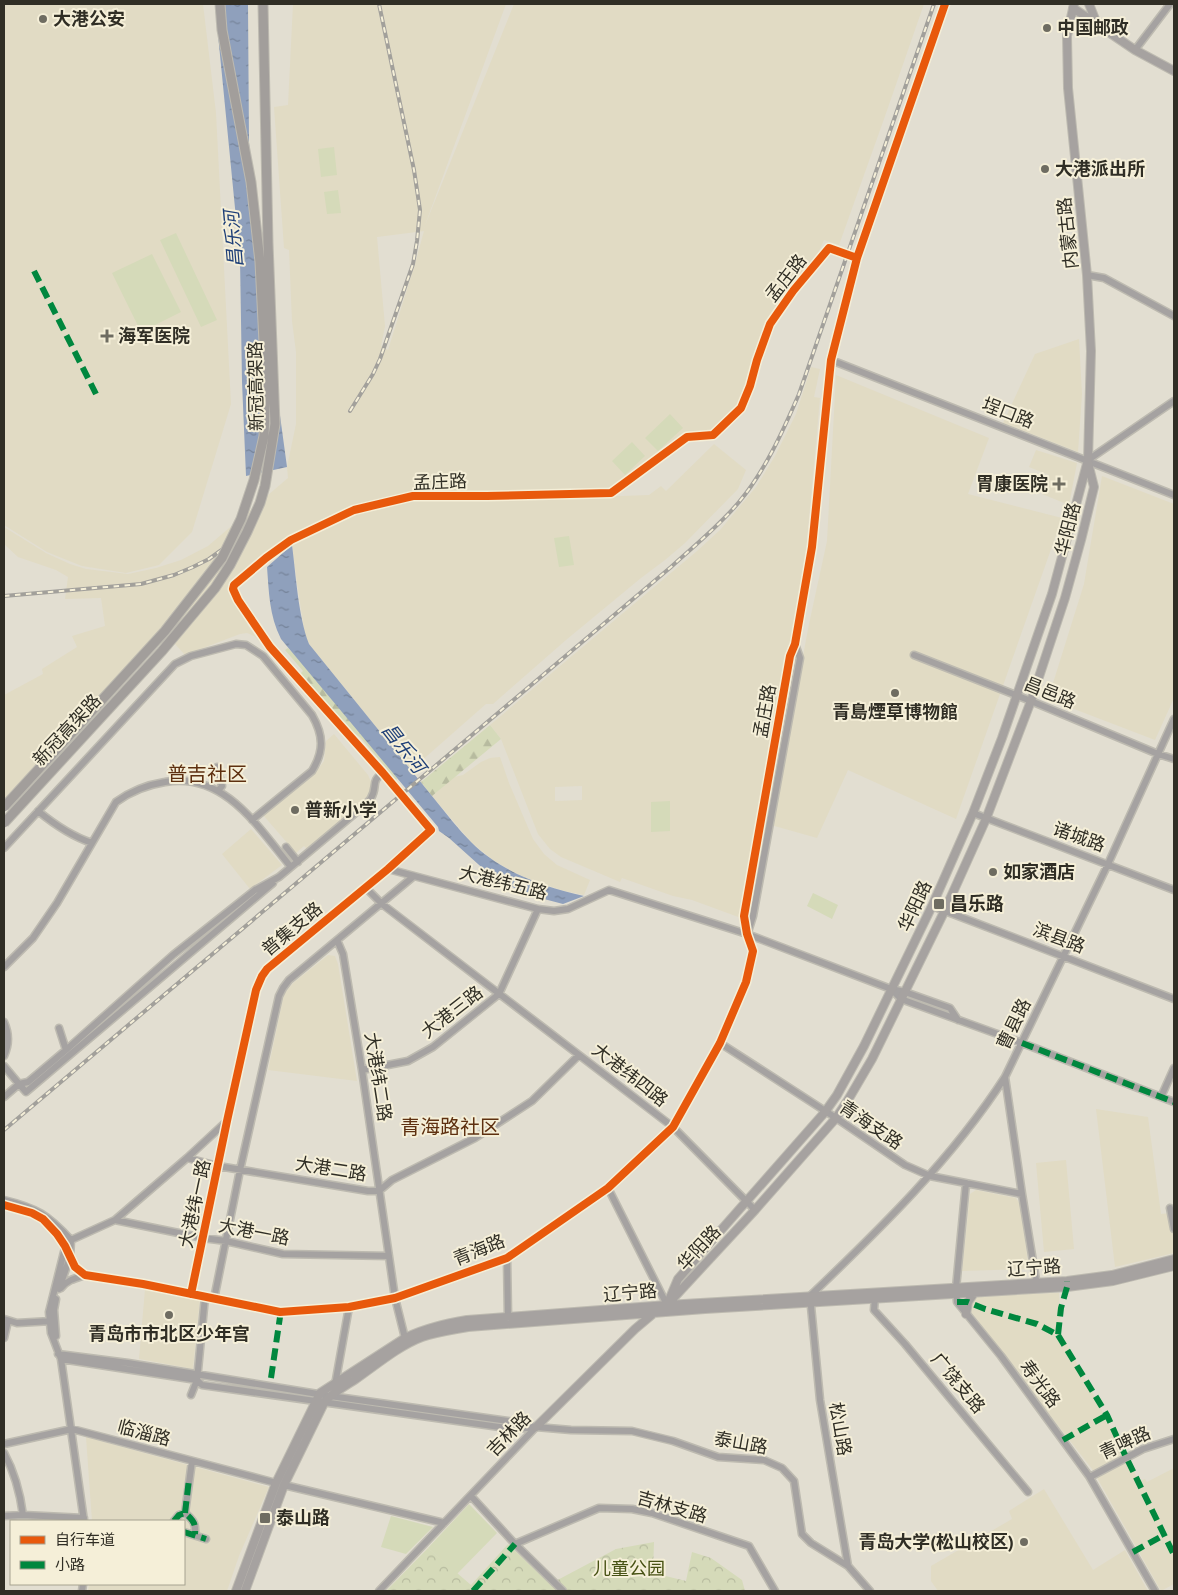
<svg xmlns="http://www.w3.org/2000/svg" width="1178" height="1595" font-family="'PT Sans','Noto Sans SC',sans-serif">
<defs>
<pattern id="forest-firs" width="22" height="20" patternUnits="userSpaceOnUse" patternTransform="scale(1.25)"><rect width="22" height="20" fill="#d5dab9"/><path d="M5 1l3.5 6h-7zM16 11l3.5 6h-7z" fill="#b7bb9f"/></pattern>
<pattern id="park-crowns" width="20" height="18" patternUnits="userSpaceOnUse" patternTransform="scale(1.25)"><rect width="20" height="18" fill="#d5dab9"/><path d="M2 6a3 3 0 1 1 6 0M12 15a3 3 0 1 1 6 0" fill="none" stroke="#b7bb9f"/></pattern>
<pattern id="water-ripples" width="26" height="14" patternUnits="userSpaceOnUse" patternTransform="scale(1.25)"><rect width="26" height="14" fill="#8fa0bc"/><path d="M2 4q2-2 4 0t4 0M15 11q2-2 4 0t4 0" fill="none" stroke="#758399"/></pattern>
</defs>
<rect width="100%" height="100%" fill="#e2ded1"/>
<path fill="#e1dbc4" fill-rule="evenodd" d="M4 4H203L216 113 231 404 192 532 159 565 126 573 82 566 47 552 4 525Z
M293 4H506L424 228 514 4H924L884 119 839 245 824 240 814 262 785 295 769 318 749 375 745 391 740 403 715 430 698 434 683 435 614 486 603 489 493 492 422 491 353 507 320 521 290 537 259 557 231 580 228 585 231 599 250 622 247 624 259 641 254 636 247 633 240 634 185 655 167 635 82 724 4 812V695L43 674 42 669 77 647 72 636 105 626 101 598 65 599 68 577 56 570 18 557 4 544V527L46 553 70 564 86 569 128 574 156 568 181 560 208 546 288 478 287 467 296 424V352L292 321 289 250 284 248 274 107 288 105ZM424 231 414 267 388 350 381 346 385 326 377 237Z
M1079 339 1082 394 1078 452 1003 423 1035 354Z
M811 367 820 369 814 397 820 398 804 573 757 818 741 918 692 900 673 896 622 878 620 882 561 857 550 849 538 834 501 739 490 725 697 551 720 530 756 487 775 456 796 414ZM582 786V800L555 801V787Z
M836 375 989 438 968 494 1062 518 956 819 848 770 817 838 771 825 809 624 827 541Z
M714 444 746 470 738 489 685 543 665 560 641 578 566 640 493 704H486L411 770 309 644 305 635 297 583 292 545 318 532 327 526 351 514 420 500 539 499 649 495 661 486 666 491Z
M1036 450 1077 463 1069 505 1042 494 1049 475 1029 467Z
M1102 476 1174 504V698L1155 740 1048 699 1084 584Z
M334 734 368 775 372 784V793L369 797 308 850 304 846 296 853 263 815 316 772 324 761 326 741Z
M500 757 509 783 533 839 544 854 557 865 590 880 584 895 564 891 531 880 513 872 493 860 472 843 432 796 454 777 463 775 481 762 490 758Z
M251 829 282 865 250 889 222 854Z
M328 955 335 956 338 964 357 1081 268 1070 284 994 293 983Z
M1096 1109 1148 1117 1161 1214 1170 1213 1174 1241V1253L1115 1267Z
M1066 1160 1074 1249 1044 1252 1036 1163Z
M976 1190 1016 1198 1020 1204 1029 1269 962 1271 970 1194Z
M145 1289 200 1299 193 1369 139 1359Z
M1059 1293 1061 1333 1139 1481 1145 1479 1147 1482 1174 1468V1584L1161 1591 1092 1469 962 1303 963 1296Z
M86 1437 269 1487 239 1556 227 1591H88L89 1584H184V1521H92Z
M1044 1489 1093 1570 1125 1550 1148 1591H938L931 1581V1566L1012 1519 1009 1511Z"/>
<path fill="#d5dab9" d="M334 147 337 175 321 177 318 149Z
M338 190 341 213 327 214 324 192Z
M176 233 217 320 201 327 160 240Z
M152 254 181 312 141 332 112 273Z
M670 414 683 428 658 451 645 438Z
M632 442 645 456 625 475 612 461Z
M569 536 574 565 559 567 554 538Z
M670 801V831L651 832V802Z
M813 893 838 905 832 919 807 906Z
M469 1504 497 1533 457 1574 428 1548Z
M391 1516 433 1527 406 1554 381 1547Z"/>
<path fill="url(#forest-firs)" d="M288 648 294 654 398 778 396 780 361 738 350 730 299 675 303 671 285 650Z
M490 725 501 739 432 796 421 782Z"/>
<path fill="url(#park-crowns)" d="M654 1542 653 1573 686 1581 692 1552 711 1558 742 1580 745 1591H386L428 1548 471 1585 508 1544 550 1584 616 1549Z"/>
<path fill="url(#water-ripples)" d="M215 4H248L249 143 265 305 287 467 246 476 242 382 240 259Z
M292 545C296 575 298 615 309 644L453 822C459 829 465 836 471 842 501 872 544 887 584 896L563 904 525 894 488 873 449 838 439 831 438 827 281 639C269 615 269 592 267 567Z"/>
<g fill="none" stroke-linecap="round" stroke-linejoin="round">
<defs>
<path id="minor" d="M1135 50 1170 4
M1087 275 1104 278 1174 316
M831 360 1174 495
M1088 460 1174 401
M914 655 1031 701 1158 754 1174 759
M217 767 222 786 218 791
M38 811C55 825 71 836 92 843
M973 813 1174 890
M286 847 298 862
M4 848 175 664 191 656 236 644 246 645 263 656 312 715C324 736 324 751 312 771L252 820
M388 869 538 909 554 911 568 909 609 890 747 934 891 989 905 992 950 1008 958 1020
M365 887 382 904 673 1127 755 1210
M932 906 1174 999
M748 932 753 916 800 658 795 644
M337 940 343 954 362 1070 395 1298 405 1338
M4 967 33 938 57 903 116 802C131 791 146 785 165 782 224 771 258 827 291 867
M891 989 901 999 1022 1043 1174 1102
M4 1022C9 1033 9 1045 4 1056
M720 1043 836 1118 905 1165 930 1176 1022 1194
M66 1050 173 955 255 890 279 877 359 810C363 806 369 802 371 798 378 787 370 781 383 773
M4 1066 19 1084 28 1082 66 1050 59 1028
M362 1070 408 1061 433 1047 499 994 538 909
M1005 1077 1022 1194 1037 1286
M4 1097 19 1084 26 1092 273 883
M1161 1097 1174 1068
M187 1158 218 1166 368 1191H379L392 1180 475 1138 532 1101 579 1055
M966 1183 956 1288 957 1302 1001 1356 1089 1476 1155 1591
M608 1188 667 1305
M4 1200C37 1208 48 1215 71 1240
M4 1205 32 1213 43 1219 57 1234 65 1246 75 1267 85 1275 143 1284 280 1312 349 1307 395 1298 507 1258 608 1188 673 1127 720 1043 746 982 753 951 747 934 744 916 790 656 795 644 812 547 831 360 857 258 945 4
M1170 1208 1174 1229
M115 1220 203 1238 226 1241 283 1254 389 1256
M65 1246 71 1240 115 1220 187 1158 227 1121
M65 1248 49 1312 51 1333 61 1359 84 1521
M507 1258 508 1317
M61 1288C67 1280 76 1278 85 1275
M59 1289 70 1257 71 1240
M191 1294 227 1121 256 990 262 976 267 969 388 869 431 830 383 773 270 647 238 600 233 589 234 585 266 558 291 540 354 510 413 496H487L611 493 687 437 713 435 741 408 750 386 757 360 770 324 793 291 829 248 857 258
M875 1296 874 1310 905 1344 1028 1492
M56 1299 54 1310 56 1336
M214 1299 240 1170 279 996 283 988 289 980 414 876
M4 1319 17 1323 52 1321
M4 1338 8 1321
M58 1354 128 1363 330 1396 522 1423 532 1426
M61 1359 197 1380 202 1385 514 1429 536 1427 571 1430 632 1431 673 1441 718 1457 764 1460 782 1468 794 1481 802 1534 811 1543 848 1566 870 1591
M335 1385 349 1307
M191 1395 197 1380 205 1297
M4 1444 72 1429 276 1483
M4 1453C15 1473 20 1492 23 1515
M1090 1477 1143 1449 1174 1439
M284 1485 444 1523
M471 1496 515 1544 599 1508 632 1509 652 1513 749 1546 775 1591
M185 1513 192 1461
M4 1516 23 1515 84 1518
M174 1521 179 1515 185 1513C193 1520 196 1523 195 1534
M184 1532 206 1539
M515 1544 563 1591
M848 1566 820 1400 810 1296C881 1228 952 1159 1005 1077L1108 864 1174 719
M82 1591 83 1584
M379 1591 536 1427"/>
<path id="major" d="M1089 4 1097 24
M1073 8 1135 50 1174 71
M667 1305 678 1279 825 1112 837 1095 864 1046 932 906 973 813 1002 738 1052 594 1088 460 1091 351 1087 275 1068 88 1067 36 1074 4
M966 1314 968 1302 974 1293
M536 1427 635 1329 654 1313 667 1305 755 1210 836 1118 848 1100 872 1059 945 910 986 819 1031 701 1065 598 1081 540 1094 487 1088 463
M236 1591 276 1483 320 1393 405 1338C425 1328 445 1324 467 1320L667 1305 1067 1281 1112 1275 1174 1259
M245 1591 284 1485 325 1401C334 1392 345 1386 356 1379 376 1365 400 1345 422 1337 437 1332 452 1330 468 1327L705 1309 1067 1287 1113 1281 1174 1266"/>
</defs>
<use href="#minor" stroke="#bdbab0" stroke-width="9"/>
<use href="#major" stroke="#bdbab0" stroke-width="10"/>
<use href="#minor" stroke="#a5a2a1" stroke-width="6"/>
<use href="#major" stroke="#a6a2a0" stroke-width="8"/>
<defs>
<path id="rail" d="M350 411 373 374 380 359 413 264 417 241 420 210 414 170 379 4
M4 596 141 584 174 575 193 567 209 559 230 544
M4 1130 671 567C694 546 719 526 739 502 765 471 783 431 799 394L934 4"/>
</defs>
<use href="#rail" stroke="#a2a09b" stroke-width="4"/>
<use href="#rail" stroke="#f5efd8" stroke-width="2" stroke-dasharray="5.5" stroke-linecap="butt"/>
<defs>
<path id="highway-bridge" d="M4 807 165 631 222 558 241 519 254 480 264 436 266 382 260 262 251 182 222 30 220 4
M4 823 162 651 215 588 230 565 247 532 260 503 265 486 275 424 268 243 263 4"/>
</defs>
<use href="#highway-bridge" stroke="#bdbab0" stroke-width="11" stroke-linecap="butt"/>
<use href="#highway-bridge" stroke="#a29e9b" stroke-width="9"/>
<path stroke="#00873e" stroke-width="6" stroke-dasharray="12 6" stroke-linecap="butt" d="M34 271 96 394
M1022 1043 1174 1102
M957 1302H968L985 1309 1037 1324 1058 1335 1061 1308 1067 1287V1281
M1058 1335 1107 1415 1125 1455
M271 1378 280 1317
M1063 1440 1107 1415
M1128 1461 1174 1555
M185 1513 189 1479
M174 1521 179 1515 185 1513C193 1520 196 1523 195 1534
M184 1532 206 1539
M1133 1552 1164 1535
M473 1591 515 1544"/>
<defs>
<path id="cycleway" d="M4 1205 32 1213 43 1219 57 1234 65 1246 75 1267 85 1275 143 1284 280 1312 349 1307 395 1298 507 1258 608 1188 673 1127 720 1043 746 982 753 951 747 934 744 916 790 656 795 644 812 547 831 360 857 258 945 4
M191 1294 227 1121 256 990 262 976 267 969 388 869 431 830 383 773 270 647 238 600 233 589 234 585 266 558 291 540 354 510 413 496H487L611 493 687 437 713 435 741 408 750 386 757 360 770 324 793 291 829 248 857 258"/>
</defs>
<use href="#cycleway" stroke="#f5efd8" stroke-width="11"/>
<use href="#cycleway" stroke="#e8590c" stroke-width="8"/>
</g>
<g fill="#6e6c61" stroke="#f5efd8" stroke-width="2">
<circle cx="43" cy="19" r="5"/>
<circle cx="1047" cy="28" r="5"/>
<circle cx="1045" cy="169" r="5"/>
<path d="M104.5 328.5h5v5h5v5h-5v5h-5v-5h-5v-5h5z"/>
<path d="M1056.5 476.5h5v5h5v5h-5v5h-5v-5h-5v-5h5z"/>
<circle cx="895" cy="693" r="5"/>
<circle cx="295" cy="810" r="5"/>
<circle cx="993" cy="872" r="5"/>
<rect x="933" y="898" width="12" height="12" rx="2.5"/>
<circle cx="169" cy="1315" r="5"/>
<rect x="259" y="1512" width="12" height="12" rx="2.5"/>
<circle cx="1024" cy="1542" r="5"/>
</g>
<g text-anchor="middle" stroke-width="4" stroke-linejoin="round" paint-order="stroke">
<g font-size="18" font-weight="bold" fill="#302e25" stroke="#f5efd8" text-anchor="start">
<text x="53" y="25">大港公安</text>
<text x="1057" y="34">中国邮政</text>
<text x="1055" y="175">大港派出所</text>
<text x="118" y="342">海军医院</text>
<text x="1048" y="490" text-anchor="end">胃康医院</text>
<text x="895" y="718" text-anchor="middle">青島煙草博物館</text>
<text x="305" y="816">普新小学</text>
<text x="1003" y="878">如家酒店</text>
<text x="950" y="910">昌乐路</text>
<text x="169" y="1340" text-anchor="middle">青岛市市北区少年宫</text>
<text x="276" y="1524">泰山路</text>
<text x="1014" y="1548" text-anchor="end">青岛大学(松山校区)</text>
</g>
<g font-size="18" fill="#302e25" stroke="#f5efd8">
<text transform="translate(1068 233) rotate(-96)" y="6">内蒙古路</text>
<text transform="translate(786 278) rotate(-52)" y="6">孟庄路</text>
<text transform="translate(256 386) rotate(-91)" y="6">新冠高架路</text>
<text transform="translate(1008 413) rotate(21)" y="6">埕口路</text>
<text transform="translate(440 482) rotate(-2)" y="6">孟庄路</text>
<text transform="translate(1068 529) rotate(-76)" y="6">华阳路</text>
<text transform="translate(1050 693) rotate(22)" y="6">昌邑路</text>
<text transform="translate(765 711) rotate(-80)" y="6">孟庄路</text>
<text transform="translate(67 730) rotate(-47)" y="6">新冠高架路</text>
<text transform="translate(1079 837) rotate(20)" y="6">诸城路</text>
<text transform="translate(503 883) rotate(14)" y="6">大港纬五路</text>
<text transform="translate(915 906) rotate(-65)" y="6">华阳路</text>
<text transform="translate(292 929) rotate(-40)" y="6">普集支路</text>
<text transform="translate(1059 938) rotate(21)" y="6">滨县路</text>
<text transform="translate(452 1012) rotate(-38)" y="6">大港三路</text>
<text transform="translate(1014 1024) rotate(-64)" y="6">曹县路</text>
<text transform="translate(630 1075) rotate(38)" y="6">大港纬四路</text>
<text transform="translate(378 1077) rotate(81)" y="6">大港纬二路</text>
<text transform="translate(871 1125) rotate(34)" y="6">青海支路</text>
<text transform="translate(331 1169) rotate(9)" y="6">大港二路</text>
<text transform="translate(195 1204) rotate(-78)" y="6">大港纬一路</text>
<text transform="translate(254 1232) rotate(11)" y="6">大港一路</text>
<text transform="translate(699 1248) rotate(-47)" y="6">华阳路</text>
<text transform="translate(479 1250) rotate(-22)" y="6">青海路</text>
<text transform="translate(1034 1268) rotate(-4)" y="6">辽宁路</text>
<text transform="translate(630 1293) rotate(-5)" y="6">辽宁路</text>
<text transform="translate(958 1383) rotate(50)" y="6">广饶支路</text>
<text transform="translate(1040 1384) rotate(53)" y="6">寿光路</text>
<text transform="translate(840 1429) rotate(80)" y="6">松山路</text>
<text transform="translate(144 1433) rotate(15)" y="6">临淄路</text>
<text transform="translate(509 1434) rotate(-46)" y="6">吉林路</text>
<text transform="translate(741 1443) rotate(10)" y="6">泰山路</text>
<text transform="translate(1125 1443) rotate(-25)" y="6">青啤路</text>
<text transform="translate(672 1507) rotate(16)" y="6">吉林支路</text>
</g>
<g font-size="18" fill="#465113" stroke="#f5efd8">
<text x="629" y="1575">儿童公园</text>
</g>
<g font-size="19" font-style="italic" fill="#1e3f78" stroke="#f5efd8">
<text transform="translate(233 239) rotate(-95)" y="7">昌乐河</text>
<text transform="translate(404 748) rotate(52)" y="7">昌乐河</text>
</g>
<g font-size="20" fill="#5e3010" stroke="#f5efd8">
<text x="207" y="781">普吉社区</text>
<text x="450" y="1134">青海路社区</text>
</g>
</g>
<rect width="1178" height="1595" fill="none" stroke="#302e25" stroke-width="10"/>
<rect x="10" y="1520" width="175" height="65" fill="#f5efd8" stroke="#a6a290"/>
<rect x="20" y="1536" width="25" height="8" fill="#e8590c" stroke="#a6a290"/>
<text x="55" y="1545" font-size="15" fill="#302e25">自行车道</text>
<rect x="20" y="1561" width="25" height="8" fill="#00873e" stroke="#a6a290"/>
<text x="55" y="1570" font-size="15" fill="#302e25">小路</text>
</svg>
